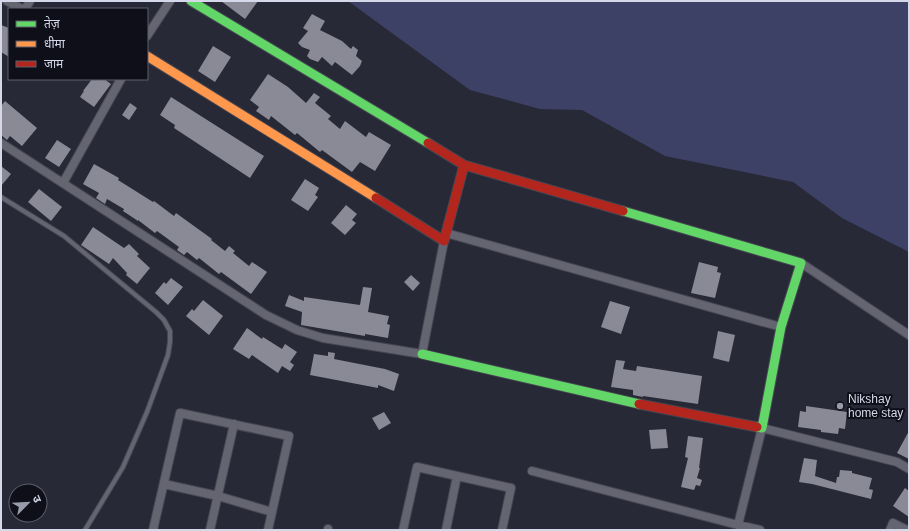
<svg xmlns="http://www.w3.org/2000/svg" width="910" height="531" font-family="Arial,'Noto Sans Devanagari',sans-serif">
<rect width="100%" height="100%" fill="#282936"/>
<path fill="#3e4166" d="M348 1H909V252L842 218 793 182 665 156 582 110 540 109 470 90Z"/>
<path fill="#898a96" d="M221 1H258L245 19Z
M312 14 325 21 320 30 342 41 351 49 353 46 358 50 356 56 362 61 360 66 352 75 335 62 332 66 322 57 318 62 310 59 307 56 310 50 302 47 298 43 308 31 303 28Z
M1 25 9 28V57L1 52Z
M213 46 231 57 215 82 198 71Z
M268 74 288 87 306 103 314 93 320 97 315 103 331 116 328 119 340 129 345 121 366 137 369 132 391 145 375 171 360 162 352 172 322 150 320 152 297 133 295 135 271 116 269 120 256 111 259 107 250 100Z
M92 79H104L111 84 94 107 80 97 84 91H83Z
M171 97 264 156 250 178 174 128 175 125 160 115Z
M5 101 37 128 22 146 10 136 7 140 1 135V106Z
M130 103 137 108 129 120 122 115Z
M57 140 71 149 59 167 45 158Z
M94 164 119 178 118 180 153 202 154 201 174 216 176 213 212 239 211 240 225 251 229 246 235 251 233 253 249 266 252 262 267 272 251 294 221 272 219 274 199 258 197 260 187 252 184 255 177 250 179 247 157 231 155 233 138 220V221L123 211 124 209 107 199 105 204 96 198 99 193 83 184Z
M1 166 11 174 1 186Z
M305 179 319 188 315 195 318 197 308 211 291 200Z
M39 189 62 207 51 221 28 202Z
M346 205 357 214 352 220 356 223 345 235 331 223Z
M93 227 124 248 129 244 139 254 137 256 150 268 137 284 126 275 127 273 113 258 109 264 81 245Z
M699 262 718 267 717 272 721 273 715 298 691 293Z
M411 275 420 283 413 291 404 282Z
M171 278 183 287 168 305 155 293 164 282 166 284Z
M363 287 372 288 368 312 389 316 387 324 390 325 388 338 365 334V336L301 325 302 312 285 306 289 295 304 301V297L360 305Z
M203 300 223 316 209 335 186 316 192 309 194 311Z
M610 301 630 307 621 334 601 327Z
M247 328 262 339 263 337 282 349 285 344 297 352 290 362 294 365 290 371 282 366 278 373 252 355 249 359 233 349Z
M718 331 735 335 729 362 713 358Z
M328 352 335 353 334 359 385 369 399 374 394 391 378 385V388L310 375 314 354 328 356Z
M616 360 625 361 623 369 636 371 637 366 702 376 698 404 643 396V397L633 395V390L611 387Z
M806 406 847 412 845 429 839 428 838 434 821 432V430L798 427 800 411 806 412Z
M384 412 391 423 379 430 372 418Z
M666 429 668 448 651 449 649 430Z
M909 431V459L897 453Z
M688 436 703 438 699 468H700L697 478 702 480 700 486 696 485 694 490 681 487 688 458 685 457Z
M804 458 817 460 815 476 836 483 837 477H839L840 470 852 471V473L872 478 869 489 873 490 871 499 812 484 799 482Z
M905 488 909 491V517L893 506Z"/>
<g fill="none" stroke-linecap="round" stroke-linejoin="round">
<defs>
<path id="lane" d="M1 197 64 236 156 312 164 320 170 331V342L168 355 147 412 123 467 85 530"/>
<path id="street" d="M7 1 22 9
M25 9 30 1
M147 36 170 1
M1 143 266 315 297 330 323 338 422 354 444 241
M63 183 121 79
M446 233 781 327
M801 263 909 335
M532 471 738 525
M164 484 218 496 272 512
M153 530 180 413 289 436 268 530
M210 530 234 424
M328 530V529
M403 530 417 467 511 488 502 530
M446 530 457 476
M760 530 738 525 762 428 897 462 909 469
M890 530 893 523 907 530"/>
<path id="fast" d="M191 1 428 143
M623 211 801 263 781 327 762 428 757 427
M422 354 639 404"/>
<path id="slow" d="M147 56 376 198"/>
<path id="jam" d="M464 165 623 211
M376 198 444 241 464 165 428 143
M639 404 757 427"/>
</defs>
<use href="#lane" stroke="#454652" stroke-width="6"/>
<use href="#street" stroke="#454652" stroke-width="10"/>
<use href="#fast" stroke="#454652" stroke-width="11"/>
<use href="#slow" stroke="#454652" stroke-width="11"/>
<use href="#jam" stroke="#454652" stroke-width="11"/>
<use href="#lane" stroke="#646570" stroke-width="4"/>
<use href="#street" stroke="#646570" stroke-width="8"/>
<use href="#fast" stroke="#63d668" stroke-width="9"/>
<use href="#slow" stroke="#ff974d" stroke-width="9"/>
<use href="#jam" stroke="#b3261e" stroke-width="9"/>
</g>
<circle fill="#989baa" stroke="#0e0f19" stroke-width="1.5" cx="840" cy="406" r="4"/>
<g text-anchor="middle" stroke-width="4" stroke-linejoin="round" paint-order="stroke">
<g font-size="12" fill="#d5d8e8" stroke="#0e0f19" text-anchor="start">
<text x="848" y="403">Nikshay<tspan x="848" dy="14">home stay</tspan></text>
</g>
</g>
<rect width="910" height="531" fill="none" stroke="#d5d8e8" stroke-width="4"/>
<rect x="8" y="8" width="140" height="72" fill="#0e0f19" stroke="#5e5f6c"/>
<rect x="16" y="21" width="20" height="6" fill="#63d668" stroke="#5e5f6c"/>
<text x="44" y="28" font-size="12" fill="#d5d8e8">तेज़</text>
<rect x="16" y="41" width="20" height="6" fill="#ff974d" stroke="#5e5f6c"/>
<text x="44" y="48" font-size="12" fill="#d5d8e8">धीमा</text>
<rect x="16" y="61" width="20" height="6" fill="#b3261e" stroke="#5e5f6c"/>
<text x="44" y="68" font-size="12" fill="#d5d8e8">जाम</text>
<g transform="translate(28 503) rotate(66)"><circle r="19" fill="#0e0f19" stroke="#5e5f6c"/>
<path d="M0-3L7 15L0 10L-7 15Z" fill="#989baa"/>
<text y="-6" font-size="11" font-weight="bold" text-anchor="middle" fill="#d5d8e8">उ</text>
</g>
</svg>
